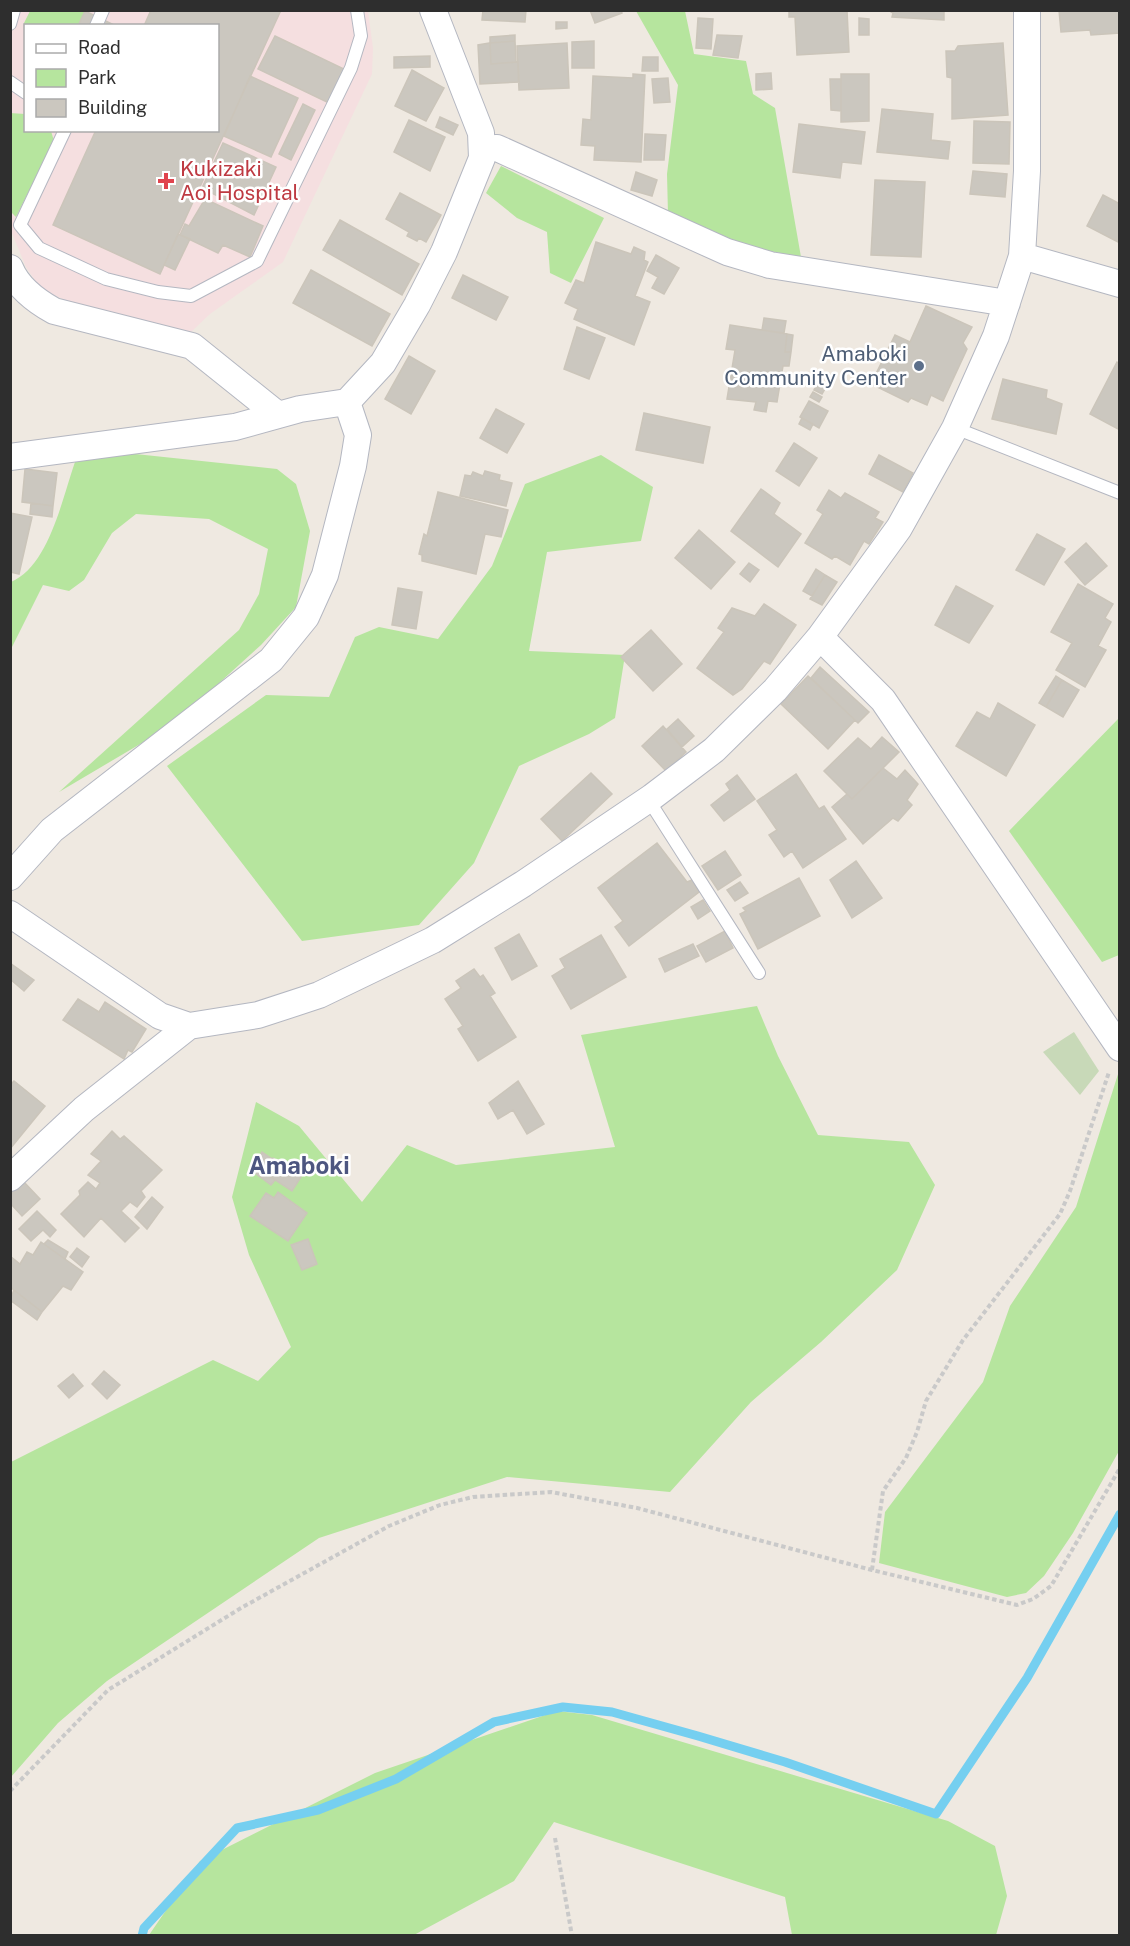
<svg xmlns="http://www.w3.org/2000/svg" width="1130" height="1946" font-family="'Public Sans',sans-serif">
<rect width="100%" height="100%" fill="#efe9e1"/>
<path fill="#f5dfe0" fill-rule="evenodd" d="M10 11H368L373 48 372 74 283 262 210 314 191 332 71 303 52 294 38 285 26 267 11 231ZM26 26H218V130H26Z"/>
<path fill="#b6e59e" d="M30 11H85L79 25 26 26 25 76 24 23Z
M636 11H685L694 54 746 61 753 94 775 108 801 257 729 243 668 214 667 174 678 85Z
M10 113 25 114 26 130 51 131 54 141 16 217 11 212Z
M501 166 604 218 571 283 550 273 547 232 517 218 486 193Z
M126 453 277 469 296 484 310 531 296 607 261 645 174 724 59 792 239 630 259 594 268 549 209 519 136 514 112 533 84 580 69 591 43 585 11 649V582C49 566 62 499 75 462Z
M601 455 653 487 641 541 547 552 529 651 625 655 615 718 589 734 519 766 474 863 419 925 302 941 167 766 266 695 329 697 355 637 379 627 438 639 492 566 525 484Z
M1119 718V955L1102 962 1009 831Z
M757 1006 778 1056 818 1135 909 1142 935 1185 897 1270 821 1342 751 1402 670 1492 507 1477 319 1538 107 1681 58 1723 11 1777V1462L213 1360 258 1381 291 1347 249 1255 232 1197 256 1102 299 1126 362 1202 407 1145 456 1165 615 1147 581 1035Z
M1119 1071V1451L1073 1533 1044 1576 1026 1593 1007 1597 879 1563 885 1512 983 1382 1010 1306 1076 1207Z
M557 1711 592 1715 948 1821 995 1846 1007 1896 996 1935H792L785 1897 554 1822 514 1881 414 1935H149L200 1861 375 1773Z"/>
<path fill="#c8d9b8" d="M1074 1032 1099 1071 1080 1095 1043 1052Z"/>
<g fill="none" stroke-linecap="round" stroke-linejoin="round">
<path stroke="#75cff0" stroke-width="9" d="M142 1936 144 1928 237 1828 318 1810 396 1779 494 1722 563 1707 612 1712 698 1736 785 1762 936 1814 1027 1678 1120 1514"/>
</g>
<path fill="#cbc7bf" stroke="#cbc5ba" stroke-width="1.5" d="M151 10H281L160 274 53 225 96 130H218V26H144Z
M483 10H526L525 22 482 20Z
M590 10H621L622 13 595 23Z
M789 10H847L849 52 797 55 795 17H789Z
M888 10H944V20L892 17 893 13Z
M1059 10H1120V33L1091 35 1090 30 1061 32Z
M85 11 116 26H78Z
M698 18 713 19 711 49 696 48Z
M859 18 869 19V35H859Z
M556 22H567V28L556 29Z
M515 35V41L490 43V37Z
M717 35 742 36 738 58 713 55Z
M275 36 344 69 329 103 258 69Z
M515 41 516 62 491 64 490 43Z
M594 41V68H572V42Z
M490 43 491 64 518 62 519 82 480 84 478 45Z
M567 43 569 88 519 90 517 46Z
M1003 43 1008 115 952 119V78L947 77 946 51H955L958 46Z
M430 56V67L394 68V57Z
M643 57H658V71H642Z
M412 70 444 88 426 121 395 106Z
M771 73 772 89 756 90V74Z
M633 74 645 75 641 162 594 160 595 146 581 145 583 119 591 120 593 76 633 78Z
M841 74H869V121L841 122Z
M250 76 298 98 271 157 224 136Z
M668 78 670 102 654 103 652 79Z
M830 79H841V111L831 110Z
M303 104 315 110 291 160 279 154Z
M882 109 933 114 931 140 950 142 948 159 877 152Z
M440 117 458 125 453 135 436 127Z
M409 120 445 137 430 171 394 152Z
M974 121 1010 122 1009 164 973 163Z
M799 124 865 132 861 164 842 162 840 178 793 172Z
M645 134 666 135 664 160H644Z
M223 143 276 167 254 215 202 188Z
M973 171 1007 174 1005 197 970 194Z
M636 172 657 180 652 196 631 190Z
M875 180 925 182 921 257 871 255Z
M400 193 441 215 426 242 419 238 417 241 407 236 409 232 386 219Z
M1103 195 1120 204V243L1087 226Z
M205 199 263 226 250 257 223 245 218 253 180 235 185 224 189 226Z
M340 220 419 264 402 295 323 250Z
M178 234 190 239 175 270 164 265Z
M596 242 631 254 634 247 645 252 644 260 648 262 635 296 650 302 634 345 574 319 578 309 565 303 576 280 584 283Z
M656 255 679 268 664 294 652 288 658 277 647 271Z
M311 270 390 314 372 346 293 303Z
M463 275 508 297 496 320 452 298Z
M926 306 972 327 963 343 967 349 943 401 931 395 927 405 911 398 908 402 871 384 895 335 910 342Z
M764 318 786 321 784 333 762 330Z
M730 325 787 334 785 352H791L789 366H783L777 402 768 401 766 412 754 410 756 402 727 399 735 350 726 349Z
M577 327 605 338 589 379 564 369Z
M787 334 793 335 791 352H785Z
M409 356 435 371 411 414 385 399Z
M1117 362 1120 364V430L1090 414Z
M1003 379 1047 390 1046 398 1062 404 1056 434 992 419Z
M818 383 826 387 822 394 814 390Z
M813 392 822 397 819 402 810 397Z
M809 401 828 411 819 428 800 417Z
M496 409 524 424 507 453 480 438Z
M644 413 710 427 703 463 636 450Z
M802 418 813 424 810 430 799 424Z
M794 443 817 458 799 486 776 471Z
M879 455 913 473 903 492 869 474Z
M25 469 57 473 53 506 22 502Z
M485 471 500 475 499 480 512 483 506 506 460 496 465 475 471 476 473 472 483 476Z
M761 489 780 503 774 514 801 534 778 567 731 531Z
M829 490 841 498 845 493 879 512 875 518 883 522 869 544 864 541 850 565 835 556 832 559 805 543 823 514 817 510Z
M438 492 508 510 501 537 485 534 476 574 422 561V555L419 554 424 534 427 536Z
M31 503 53 506 52 517 30 514Z
M10 513 32 517 19 574 10 572Z
M699 530 735 562 711 589 675 558Z
M1037 534 1065 549 1044 585 1016 570Z
M1086 543 1107 566 1085 585 1065 562Z
M749 563 759 570 750 582 740 574Z
M816 569 825 575 812 596 803 591Z
M825 575 837 582 822 605 810 599Z
M1078 584 1113 604 1105 618 1111 622 1098 646 1106 650 1085 687 1056 670 1072 643 1051 632Z
M956 586 993 606 969 643 935 625Z
M398 588 422 592 416 629 392 625Z
M764 604 796 625 770 664 764 661 742 689 733 695 697 668 724 632 718 628 732 608 755 616Z
M651 630 682 664 653 691 621 657Z
M820 667 869 712 858 723 811 678Z
M808 676 855 720 828 749 781 704Z
M1056 676 1062 680 1046 707 1039 703Z
M1062 680 1079 690 1063 717 1046 707Z
M998 703 1035 725 1006 776 956 746 977 712 990 719Z
M678 719 694 736 682 747 667 729Z
M663 726 686 752 666 771 642 746Z
M882 737 899 752 852 799 824 771 858 738 871 749Z
M883 768 897 779 905 770 918 784 907 800 912 805 898 821 893 818 863 844 832 807 847 794 852 799Z
M591 773 612 794 562 841 541 819Z
M796 774 819 809 824 806 846 839 803 868 792 851 784 857 769 835 777 830 757 801Z
M737 775 755 799 724 821 711 805 730 790 726 784Z
M657 843 687 882 692 880 699 892 629 946 615 927 623 921 598 888Z
M725 851 741 875 718 890 702 866Z
M856 861 882 898 852 918 830 880Z
M799 878 820 916 758 949 740 914 746 911 743 908Z
M740 882 748 893 735 901 727 890Z
M703 900 710 911 698 919 691 907Z
M725 931 733 948 706 962 697 946Z
M519 934 537 966 512 980 495 948Z
M601 935 626 977 571 1009 552 976 565 968 560 959Z
M693 944 699 956 665 972 659 959Z
M10 963 34 980 24 991 10 979Z
M474 969 480 977 483 975 495 993 490 996 516 1037 478 1061 458 1029 463 1026 445 999 461 988 456 981Z
M78 999 99 1012 105 1002 146 1029 132 1052 128 1050 124 1059 63 1020Z
M14 1081 45 1106 10 1149V1085Z
M518 1081 544 1124 527 1134 513 1110 498 1119 489 1103Z
M112 1131 120 1139 124 1136 162 1170 141 1191 145 1197 137 1207 130 1202 121 1211 139 1228 125 1242 101 1218 84 1237 61 1214 80 1195 79 1191 88 1182 96 1189 100 1183 88 1175 101 1161 91 1154Z
M262 1152 272 1159 263 1172 275 1180 271 1185 251 1170Z
M273 1158 301 1177 292 1191 263 1172Z
M23 1181 40 1199 22 1216 10 1203V1193Z
M278 1192 307 1213 288 1241 250 1216 266 1193 274 1198Z
M152 1197 163 1207 147 1229 135 1217Z
M37 1211 56 1230 50 1237 43 1230 31 1241 19 1229Z
M308 1239 317 1264 302 1270 291 1245Z
M48 1240 68 1252 65 1259 44 1244Z
M41 1242 83 1272 71 1290 63 1286 42 1312 10 1287V1256L20 1264 27 1252 33 1255Z
M77 1248 89 1257 82 1267 70 1257Z
M14 1290 42 1312 37 1320 10 1300Z
M104 1371 120 1385 107 1399 92 1384Z
M73 1374 83 1386 69 1398 58 1386Z"/>
<g fill="none" stroke-linecap="round" stroke-linejoin="round">
<defs>
<path id="lane" d="M10 24 14 10
M96 26 103 10
M10 82 26 93
M65 130 20 225 39 248 106 279 158 292 191 296 257 261 351 68 361 36 357 10
M955 428 1120 493
M648 799 759 973"/>
<path id="street" d="M483 149 497 148 727 252 770 265 1007 303
M1022 256 1120 284
M10 268C18 288 36 301 54 311L192 346 278 415
M10 457 235 427 300 409 347 402 383 363 417 305 444 252 482 158 481 133 433 10
M820 637 883 700 1120 1048
M10 877 52 830 271 660 306 617 325 575 353 466 358 435 347 402
M10 914 160 1016 189 1026
M10 1178 84 1109 189 1026 258 1015 319 995 433 940 523 884 652 797 714 750 775 690 820 637 899 528 955 428 996 336 1022 256 1027 171V10"/>
</defs>
<use href="#lane" stroke="#b4b7c1" stroke-width="14"/>
<use href="#street" stroke="#b4b7c1" stroke-width="28"/>
<path stroke="#c9c9c9" stroke-width="4" stroke-dasharray="4.5 3" stroke-linecap="butt" d="M872 1570 883 1491 906 1458 917 1432 926 1401 963 1340 1060 1214 1070 1191 1109 1072
M10 1791 108 1690 241 1608 389 1526 440 1505 473 1497 551 1492 637 1508 872 1570 1017 1605 1033 1599 1051 1586 1120 1468
M555 1838 572 1936"/>
<use href="#lane" stroke="#fff" stroke-width="12"/>
<use href="#street" stroke="#fff" stroke-width="26"/>
</g>
<path fill="#e0444e" stroke="#fff" stroke-width="2" d="M163 172h6v6h6v6h-6v6h-6v-6h-6v-6h6z"/>
<circle fill="#5c6f8a" stroke="#fff" stroke-width="2" cx="919" cy="366" r="6"/>
<g text-anchor="middle" stroke-width="5" stroke-linejoin="round" paint-order="stroke">
<g font-size="21" fill="#be3a42" stroke="#fff" text-anchor="start">
<text x="180" y="176">Kukizaki<tspan x="180" dy="24">Aoi Hospital</tspan></text>
</g>
<g font-size="21" fill="#4e5e75" stroke="#fff" text-anchor="end">
<text x="907" y="361">Amaboki<tspan x="907" dy="24">Community Center</tspan></text>
</g>
<g font-size="24" font-weight="bold" fill="#4d5680" stroke="#fff">
<text x="299" y="1174">Amaboki</text>
</g>
</g>
<rect width="1130" height="1946" fill="none" stroke="#2e2e2e" stroke-width="24"/>
<rect x="24" y="24" width="195" height="108" fill="#ffffff" stroke="#ababab" stroke-width="1.5"/>
<rect x="36" y="44" width="30" height="9" fill="#ffffff" stroke="#ababab" stroke-width="1.5"/>
<text x="78" y="54" font-size="18" fill="#2e2e2e">Road</text>
<rect x="36" y="69" width="30" height="18" fill="#b6e59e" stroke="#ababab" stroke-width="1.5"/>
<text x="78" y="84" font-size="18" fill="#2e2e2e">Park</text>
<rect x="36" y="99" width="30" height="18" fill="#cbc7bf" stroke="#ababab" stroke-width="1.5"/>
<text x="78" y="114" font-size="18" fill="#2e2e2e">Building</text>
</svg>
